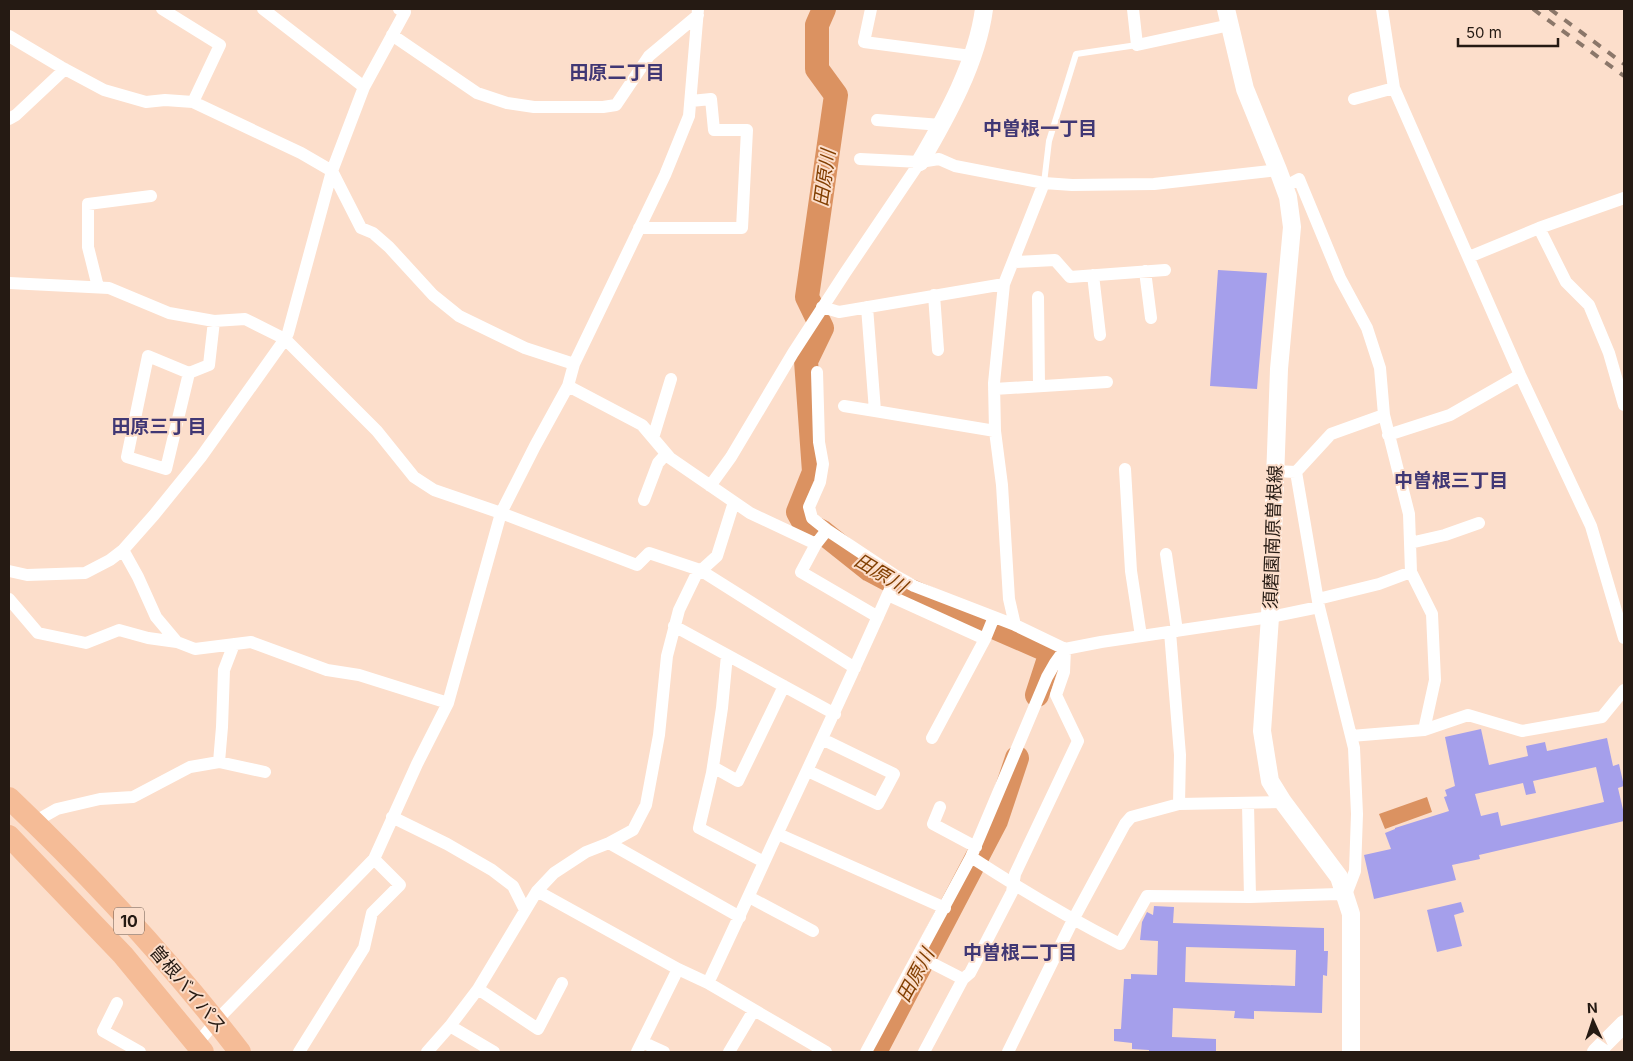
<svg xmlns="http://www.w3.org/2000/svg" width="1633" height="1061" font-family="Inter,'Noto Sans JP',sans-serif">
<rect width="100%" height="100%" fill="#fcdecb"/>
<path fill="#db9261" d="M1427 797 1432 812 1385 829 1379 814Z"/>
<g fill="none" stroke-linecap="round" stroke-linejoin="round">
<path stroke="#db9261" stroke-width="24" d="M824 9 817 25V69L836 95 807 297 822 328 806 361 814 472 798 512 804 523 821 531 870 570 904 588 1051 652 1037 695
M875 1052 996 821 1017 758"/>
</g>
<path fill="#a59feb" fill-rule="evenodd" d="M1218 270 1267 273 1257 389 1210 386Z
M1481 729 1489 765 1528 756 1526 746 1545 742 1547 751 1607 738 1613 766 1619 764 1624 786 1618 788 1624 814V821L1479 855 1480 859 1452 865 1456 880 1374 899 1364 855 1391 849 1385 833 1395 829V828L1449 811 1444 797 1447 796 1445 790 1455 786 1445 737ZM1596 767 1604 802 1501 826 1498 812 1481 816 1475 794 1523 783 1526 795 1536 793 1533 781Z
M1461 902 1464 912 1454 915 1462 946 1437 952 1427 910Z
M1154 906 1174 907 1173 923 1324 928V951H1328L1327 976 1323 975 1322 1013 1254 1011V1019L1234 1018 1235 1011 1173 1008 1172 1037 1216 1039V1052H1149V1050L1132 1049V1043L1114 1041V1029H1121L1124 979H1131V974L1157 975 1158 941 1140 940 1142 922 1147 912 1153 915ZM1186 947 1296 950 1295 986 1185 982Z"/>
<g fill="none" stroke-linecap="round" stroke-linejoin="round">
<path stroke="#fff" stroke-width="6" d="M1044 183 1049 141 1076 54 1137 45"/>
<path stroke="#fff" stroke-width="12" d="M162 9 220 45 193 102
M263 9 364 87
M871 9 864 42 971 56
M1133 9 1137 45 1230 25
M1382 9 1394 88 1520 375 1591 526 1624 638
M392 35 477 93 507 103 534 107H603L616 105 649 56 698 15
M9 36 61 67 104 90 146 102 165 100 193 102 301 153 332 171 361 228 373 233 389 247 433 295 459 316 525 348 574 364
M1354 99 1394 88
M9 119 16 115 65 69
M877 120 941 125
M860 159 920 162 939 159 955 166 1044 183 1072 185 1154 184 1278 170
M1284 187 1299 179 1340 278 1367 328 1380 368 1384 415
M639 228H742L747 130H714L711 99 691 101
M1539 228 1566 282 1589 305 1609 353 1624 405
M1469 257 1539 228 1624 198
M1014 262 1055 260 1070 277 1165 270
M1145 271 1151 318
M1093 275 1100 335
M9 283 109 288 169 313 214 321 245 319 285 339 377 431 414 477 434 490 501 513 637 565 649 553 700 570 855 668
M98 287 88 247V204L151 196
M934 295 938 350
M1038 297 1039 386
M822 307 839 312 1004 284
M867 307 875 411 995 431
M817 372 819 442 823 464 820 482 809 507 812 518 827 530
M189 373 148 356 127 457 166 469 189 373 209 365 214 321
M568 386 642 425 670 458 750 513 816 544 827 530 896 576 914 586 1015 625 1065 649 1101 642 1270 617 1319 607 1354 748 1357 814 1355 871 1345 897 1338 894 1250 897 1147 896 1120 944C1069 918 1020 889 971 857
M994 389 1107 382
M844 406 875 411
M1388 435 1450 415 1520 375
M653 438 671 379
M1125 469 1131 571 1141 636
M1275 471 1296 472 1331 434 1384 415 1409 514 1411 572 1432 614 1435 680 1424 730
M1296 472 1319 607
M710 486 731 457 793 353 845 273 920 162
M644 500 658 463 666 454
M1410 543 1445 535 1479 523
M816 544 801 572 878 617
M123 550 138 577 156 617 177 642 195 649 251 642 327 670 359 675 448 703
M1166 554 1177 631
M9 571 27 575 85 573 110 560 123 550 154 515 201 457 285 339 288 333 332 171 364 87 405 12 399 9
M888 595 985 639 932 738
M9 599 38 633 86 643 119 630 148 638 177 642
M1318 599 1379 584 1411 572
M1015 625 1009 599 1002 485 995 431 994 383 1004 284 1044 183
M674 626 835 714
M1170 632 1180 755 1179 804
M985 639 994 617
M234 644 224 670 222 727 219 762 265 772
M727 655 722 708 712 773 699 828 764 862
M1351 736 1424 730 1468 715 1522 731 1602 717 1624 690
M713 767 738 781 784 686
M808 771 878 804 894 774 822 739
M1248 804 1250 897
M940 807 933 824 976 847
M392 817 447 844 492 870 513 886 525 910
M34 822 57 809 100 799 133 797 190 767 219 762
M778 834 945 908
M609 843 740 917
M537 891 678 969 708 983 826 1052
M749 897 813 931
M918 956 963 979
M708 983C730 937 751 891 772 845 814 756 856 667 896 576
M478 989 538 1029 562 983
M117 1003 103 1031 140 1052
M450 1026 494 1052
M642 1042 664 1052
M197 1044 216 1021 374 859 417 764 448 703 501 513 535 446 568 386 574 364 665 175 689 116 698 9
M299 1052 364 948 372 913 400 885 374 859
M427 1052 450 1026 478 989 537 891 554 873 586 852 609 843 633 830 646 805 659 735 667 656 679 610 696 575 717 556 734 502
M637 1052 678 969
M729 1052 754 1010
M866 1052 971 857 1047 677 1055 663 1065 649
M924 1052 963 979 970 973 1012 892 1015 874 1078 741 1056 695 1064 672 1065 649
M1008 1052 1073 920 1125 824 1131 817 1179 804 1283 802"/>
<path stroke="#fff" stroke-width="18" d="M1226 9 1245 89 1278 170 1288 197 1292 227 1279 369 1270 617 1262 731 1270 781 1283 802 1339 877 1351 914V1052
M920 162C947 116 977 62 984 9
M1596 1052 1624 1024"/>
<path stroke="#f5bc97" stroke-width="22" d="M9 798C92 877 170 961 240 1052
M9 836 123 955 203 1052"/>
<path stroke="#8b776a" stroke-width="4" stroke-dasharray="9 9" stroke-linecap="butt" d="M1533 9 1624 76
M1550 9 1624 64"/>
</g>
<g text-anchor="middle" stroke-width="4" stroke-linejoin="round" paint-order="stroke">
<rect fill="#fcdecb" stroke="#66554a" stroke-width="1" x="114" y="907.5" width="30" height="27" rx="4"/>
<g font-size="16" font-weight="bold" fill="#251a13">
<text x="129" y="927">10</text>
</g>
<g font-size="18" fill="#251a13" stroke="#fcdecb">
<text transform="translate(1273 537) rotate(-88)" y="6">須磨園南原曽根線</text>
<text transform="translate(188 989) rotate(50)" y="6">曽根バイパス</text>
</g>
<g font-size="19" font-weight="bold" fill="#403774" stroke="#fcdecb">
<text x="617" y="79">田原二丁目</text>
<text x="1040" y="135">中曽根一丁目</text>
<text x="159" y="433">田原三丁目</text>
<text x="1451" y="487">中曽根三丁目</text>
<text x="1020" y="959">中曽根二丁目</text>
</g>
<g font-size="19" font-style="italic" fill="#813e00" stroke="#fcdecb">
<text transform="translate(824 178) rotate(-82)" y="7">田原川</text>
<text transform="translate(881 573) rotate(31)" y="7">田原川</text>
<text transform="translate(915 975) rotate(-62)" y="7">田原川</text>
</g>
</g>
<rect width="1633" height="1061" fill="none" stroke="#251a13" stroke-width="20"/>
<g transform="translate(1593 1021) rotate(357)" stroke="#fcdecb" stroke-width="4" paint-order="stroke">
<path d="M0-4L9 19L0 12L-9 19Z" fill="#251a13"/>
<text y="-8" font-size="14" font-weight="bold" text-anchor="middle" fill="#251a13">N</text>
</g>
<path d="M1458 38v8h100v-8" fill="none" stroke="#251a13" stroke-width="2.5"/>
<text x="1466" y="38" font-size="15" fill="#251a13" stroke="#fcdecb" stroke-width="4" paint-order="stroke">50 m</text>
</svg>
